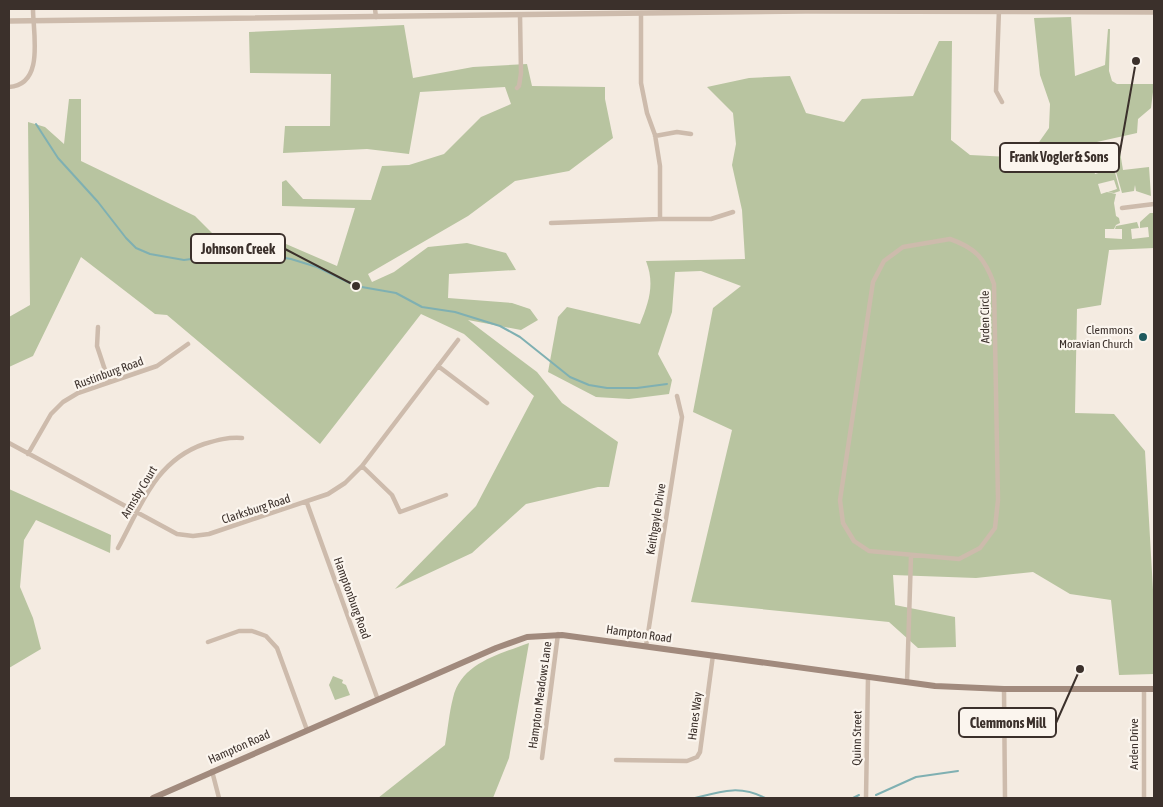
<svg xmlns="http://www.w3.org/2000/svg" width="1163" height="807" font-family="'Asap Condensed',sans-serif">
<rect width="100%" height="100%" fill="#f4ebe1"/>
<path fill="#b8c4a0" d="M1071 17 1075 76 1105 65 1108 29H1110L1109 71 1112 81 1117 84H1154L1151 108 1138 119 1137 133 1088 144 1091 159 1099 157 1100 161 1092 164 1095 174 1111 169 1109 160 1102 162 1100 157 1110 154 1120 191 1114 193 1108 192 1117 189 1114 180 1098 184 1101 194 1107 192 1116 194 1114 203 1116 216 1119 218 1120 223 1116 225 1114 229H1105V238L1122 239V229H1115L1116 226 1137 222 1139 228 1131 229 1132 239 1149 237 1148 227 1140 228V222L1150 213H1154V248L1109 250 1101 305 1077 309 1075 413 1114 414 1145 451 1154 607V674L1119 675 1111 600 1070 594 1033 572 976 578 893 575 895 605 955 617 956 647 918 648 889 622 691 602 732 430 693 412 713 308 741 286 701 271 675 272 672 312 658 354 672 380 669 394 629 399 596 397 548 372 558 317 567 307 640 324C649 302 655 284 646 261L745 259 742 210 732 165 736 144 733 113 707 87 749 78 790 76 806 113 844 122 862 99 913 96 939 41H952L951 140 970 155 1010 157 1037 145 1049 128 1050 104 1040 75 1034 18Z
M404 25 413 78 473 67 527 64 532 86 605 87V99L613 138 569 171 515 181 468 216 368 274 372 282 394 272 428 247 467 243 506 253 516 270 449 274 448 298 512 303 530 309 538 320 521 330 468 320 537 372 562 403 618 442 609 487H598L526 504 472 553 395 589 476 506 534 396 464 334 421 314 320 444 167 315 155 314 81 257 33 356 9 367V317L30 305 28 122 45 127 64 144 69 99H81V161L195 216 220 241 286 244 337 266 355 208 282 206V182L286 180 303 199 371 200 382 166 409 165 444 154 481 117 511 104 505 87 420 92 409 154 367 149 283 153 285 126H330L331 74 250 73 249 32Z
M1120 152 1123 170 1149 167 1151 196 1136 191 1135 185 1134 191 1122 193 1111 154Z
M9 489 111 535 110 553 36 520 24 540 20 587 33 618 41 649 9 668Z
M529 643 509 758 493 798H378L445 745C448 729 449 713 453 698 461 663 500 654 529 643Z
M333 676 343 680 342 683 346 685 350 695 335 700 329 685Z"/>
<g fill="none" stroke-linecap="round" stroke-linejoin="round">
<path stroke="#7fb0b2" stroke-width="2" d="M36 124 58 158 98 202 126 238 136 248 150 254 184 260 235 253H255L291 259 317 267 356 286 396 293 422 307 455 312 500 326 520 337 570 377 589 385 607 388H637L667 384
M876 795 916 777 958 771
M695 798C722 791 740 785 765 798
M853 798 859 795"/>
<path stroke="#cdbbac" stroke-width="4.5" d="M375 9 376 17
M999 10 996 91 1002 102
M9 87C45 85 33 33 33 9
M517 88 519 86 521 73 520 15
M655 136 677 132 691 134
M1122 208 1154 204
M660 219H711L733 212
M551 223 660 219V166L655 135 647 113 641 83V13
M950 239C976 248 985 259 994 284L998 500 995 528 980 548 959 559 869 551 854 541 843 523 840 500 873 282 884 261 903 247Z
M98 327 97 346 109 382
M438 366 487 403
M9 443 177 534 193 536 209 534 328 494 345 483 362 466 458 340
M28 454 51 414 63 402 78 393 157 366 188 344
M362 466 392 495 400 512 446 495
M307 503 378 700
M118 548C141 506 155 461 204 444 217 440 228 437 242 438
M208 642 239 631H252L266 636 277 648 307 730
M646 646 682 417 677 396
M907 682 911 556
M1004 689 1005 798
M542 758 558 634
M616 760 687 761 697 757 700 752 713 655
M212 771 219 798
M866 798 868 677
M1144 798V689"/>
<path stroke="#cdbbac" stroke-width="5.5" d="M9 21 806 11 1154 12"/>
<path stroke="#a18a7d" stroke-width="6" d="M153 798 496 648 527 637 562 635 935 686 1004 689H1154"/>
</g>
<circle fill="#1f5a5e" stroke="#fbf5ee" stroke-width="2" cx="1143" cy="337" r="5"/>
<g text-anchor="middle" stroke-width="4.5" stroke-linejoin="round" paint-order="stroke">
<g font-size="12" fill="#3b302b" stroke="#fbf5ee">
<text transform="translate(985 317) rotate(-91)" y="4">Arden Circle</text>
<text transform="translate(109 373) rotate(-20)" y="4">Rustinburg Road</text>
<text transform="translate(139 492) rotate(-59)" y="4">Armsby Court</text>
<text transform="translate(256 509) rotate(-18)" y="4">Clarksburg Road</text>
<text transform="translate(656 519) rotate(-81)" y="4">Keithgayle Drive</text>
<text transform="translate(352 598) rotate(70)" y="4">Hamptonburg Road</text>
<text transform="translate(639 634) rotate(8)" y="4">Hampton Road</text>
<text transform="translate(540 695) rotate(-82)" y="4">Hampton Meadows Lane</text>
<text transform="translate(695 716) rotate(-83)" y="4">Hanes Way</text>
<text transform="translate(857 738) rotate(-89)" y="4">Quinn Street</text>
<text transform="translate(1134 744) rotate(-90)" y="4">Arden Drive</text>
<text transform="translate(239 747) rotate(-24)" y="4">Hampton Road</text>
</g>
<g font-size="12" fill="#3b302b" stroke="#fbf5ee" text-anchor="end">
<text x="1133" y="334">Clemmons<tspan x="1133" dy="14">Moravian Church</tspan></text>
</g>
</g>
<path fill="none" stroke="#3b302b" stroke-width="2" d="M1136 61L1119 157M356 286L285 249M1080 669L1056 723"/>
<g fill="#3b302b" stroke="#fbf5ee" stroke-width="2">
<circle cx="1136" cy="61" r="5"/>
<circle cx="356" cy="286" r="5"/>
<circle cx="1080" cy="669" r="5"/>
</g>
<g fill="#fbf5ee" stroke="#3b302b" stroke-width="2">
<rect x="1000" y="143" width="119" height="29" rx="5"/>
<rect x="191" y="234" width="94" height="29" rx="5"/>
<rect x="959" y="708" width="97" height="29" rx="5"/>
</g>
<g font-size="14" text-anchor="middle" font-weight="bold" fill="#3b302b">
<text x="1059" y="162">Frank Vogler &amp; Sons</text>
<text x="238" y="254">Johnson Creek</text>
<text x="1008" y="728">Clemmons Mill</text>
</g>
<rect width="1163" height="807" fill="none" stroke="#3b302b" stroke-width="20"/>
</svg>
